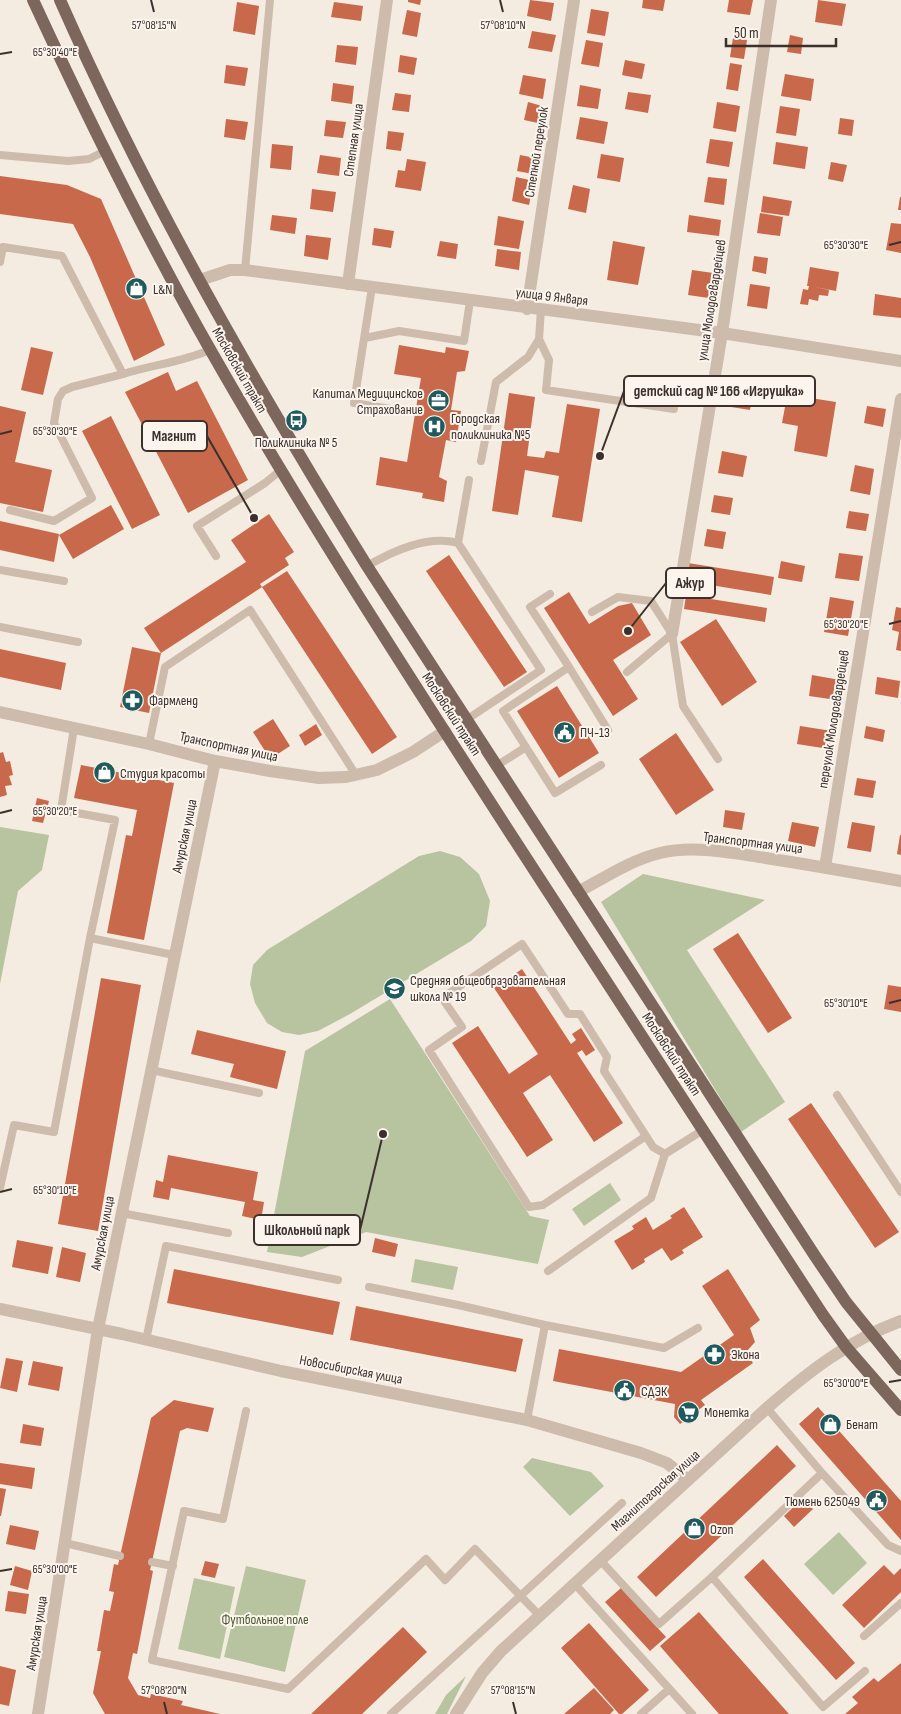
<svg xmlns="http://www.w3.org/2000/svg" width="901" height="1714" font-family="'Sofia Sans Condensed',sans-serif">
<rect width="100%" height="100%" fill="#f4ebe1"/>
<path fill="#b8c4a0" d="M0 827 49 835 42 870 18 891 0 984Z
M440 851 460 857 479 874 490 901 486 926 471 941 350 1014 318 1031 299 1035 282 1032 267 1023 255 1003 250 984 253 965 267 950 419 856Z
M643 874 765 900 687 950 785 1102 741 1132 601 902Z
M390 999 530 1216 549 1220 538 1264 366 1232 302 1257 267 1252 305 1051Z
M610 1183 621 1200 584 1226 572 1209Z
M415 1259 458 1267 453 1290 411 1282Z
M532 1458 591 1472 604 1486 570 1516 523 1467Z
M839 1532 867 1563 833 1595 804 1564Z
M246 1566 306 1580 285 1672 224 1657Z
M194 1578 235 1587 220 1659 178 1649Z
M466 1676 447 1714H435L446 1695Z"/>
<path fill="#c8694b" d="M408 0H421L420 5 408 2Z
M530 0 554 3 551 21 527 16Z
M643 0H665L663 11 642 8Z
M729 0H753L750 15 727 12Z
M818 0 846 4 842 26 815 22Z
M237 2 259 6 255 35 233 31Z
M334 2 363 6 361 21 331 17Z
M591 9 609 12 605 36 587 33Z
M407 10 421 13 417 37 402 34Z
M532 31 556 35 552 52 528 48Z
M790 35 803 38 801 54 787 52Z
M733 38 747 40 744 59 730 57Z
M586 40 603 43 599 67 581 64Z
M337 45 358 47 356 65 335 62Z
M400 55 417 58 414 75 398 72Z
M625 60 645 64 642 79 622 75Z
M730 63 742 65 738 91 726 89Z
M226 65 248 68 245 86 224 83Z
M785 74 814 79 811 101 781 96Z
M523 75 546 79 543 99 519 94Z
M333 83 354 86 352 104 331 101Z
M580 85 601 89 598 109 577 106Z
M628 92 651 95 648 113 625 109Z
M395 93 411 95 409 112 392 110Z
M528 102 542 106 538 123 524 120Z
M717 102 740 106 736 132 713 128Z
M780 106 800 109 796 136 776 133Z
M580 117 608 122 604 144 576 139Z
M840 118 854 120 852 136 838 134Z
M226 119 248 122 245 140 224 137Z
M326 120 346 122 343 138 324 136Z
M388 131 404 133 401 151 386 149Z
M710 139 733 142 729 167 706 163Z
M776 142 808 147 805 169 773 164Z
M272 144 293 146 291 170 270 168Z
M601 154 624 158 620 182 597 178Z
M320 155 341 158 339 176 317 173Z
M520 155 535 158 533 174 517 171Z
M407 159 426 162 421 191 395 187 398 170 405 171Z
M831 162 847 165 843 182 828 179Z
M0 176 67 185 101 199 165 345 134 361 90 257 73 224 0 214Z
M516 177 534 181 529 205 512 201Z
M708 177 727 179 724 205 704 202Z
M573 185 590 189 586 213 568 209Z
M312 189 336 192 333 212 310 209Z
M763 196 792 201 789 216 761 212Z
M900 197H901V210H898Z
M760 213 783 217 780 236 757 233Z
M272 215 297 218 295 234 270 230Z
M689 215 721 220 719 236 687 232Z
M498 216 524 221 519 249 494 245Z
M891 223 901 224V253L886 250Z
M374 228 394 231 391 248 372 245Z
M306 235 331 238 328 260 304 256Z
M440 241 458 244 456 259 437 256Z
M613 241 645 247 638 285 607 280Z
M497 249 521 252 519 270 495 266Z
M754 256 768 258 766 274 752 271Z
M810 267 839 272 836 291 815 287 829 290 828 296 819 295 818 301 809 299 808 305 800 304 803 289 808 290 809 286H807Z
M692 270 713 273 709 298 688 295Z
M750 284 770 287 767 309 747 306Z
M875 294 901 298V318L873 315Z
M399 345 445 353 446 347 469 351 465 371 457 372 451 410 461 411 456 442 446 440 439 477 447 481 444 502 422 498 423 493 376 485 380 457 407 462 421 378 394 374Z
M31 347 53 352 43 395 21 390Z
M168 372 176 391 197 381 248 480 188 513 125 392Z
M733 390 753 393 750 410 731 407Z
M509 393 535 397 527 456 544 458 546 451 559 453 567 404 600 409 582 522 552 517 559 476 525 470 518 515 492 511Z
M787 396 803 399 804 397 836 402 827 457 794 451 798 426 782 423Z
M0 406 26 412 15 462 52 470 43 512 0 503Z
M867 406 886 409 883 427 864 423Z
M111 416 160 515 132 529 82 431Z
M722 451 747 456 743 477 718 473Z
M855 465 874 469 870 495 850 491Z
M714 495 733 498 730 515 711 512Z
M111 505 124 529 73 559 59 535Z
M849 511 869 514 866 531 846 528Z
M269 514 294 552 285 558 289 565 260 584 262 587 161 653 144 628 246 562 231 540Z
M0 521 59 534 54 562 0 550Z
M707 529 726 532 723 549 704 546Z
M839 553 863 556 859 581 835 578Z
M449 555 527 672 504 687 426 571Z
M781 561 805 566 802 582 778 578Z
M688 563 774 577 771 595 686 581Z
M287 571 397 737 372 754 262 587Z
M569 592 589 624 618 606 632 603 651 635 613 660 638 699 613 716 544 608Z
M686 595 767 608 765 622 684 609Z
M830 597 854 601 848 636 824 632Z
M896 607 901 608V651L896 650 899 632 892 630Z
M716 619 757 682 722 706 680 642Z
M132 647 161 653 149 713 120 707Z
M0 649 66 663 61 690 0 677Z
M812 675 840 680 837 700 809 696Z
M877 677 900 681 898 698 875 694Z
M557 686 599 753 559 778 517 711Z
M273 719 290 746 270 759 253 732Z
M316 724 322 735 305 746 299 735Z
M800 726 832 731 829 749 797 744Z
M866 726 885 730 883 742 864 738Z
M676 733 714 790 676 815 639 759Z
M3 752 6 762 10 761 13 775 9 776 12 785 5 786 7 795 0 797V753Z
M81 765 174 783 144 940 107 933 126 835 132 836 137 810 74 798Z
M857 778 876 781 873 798 854 795Z
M37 798 49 801 43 823 32 821Z
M725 810 745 813 742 830 723 827Z
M792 822 819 827 815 847 788 841Z
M852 822 875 826 871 852 847 848Z
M900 835H901V855L897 854Z
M738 933 792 1018 768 1033 713 949Z
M522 969 571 1044 576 1040 572 1034 581 1028 595 1050 586 1056 582 1050 577 1053 623 1123 594 1142 550 1075 523 1093 553 1140 527 1157 452 1043 478 1026 509 1074 538 1054 494 988Z
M101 978 141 985 98 1231 58 1224Z
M888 985 901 987V1012L884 1009Z
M197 1030 286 1051 277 1089 230 1077 234 1064 191 1054Z
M811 1103 899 1232 875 1248 788 1119Z
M168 1155 258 1172 253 1200 264 1202 261 1220 242 1216 245 1202 171 1188 169 1200 153 1197 156 1180 163 1182Z
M684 1207 703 1237 682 1250 684 1253 671 1261 662 1248 644 1259 645 1262 632 1270 614 1241 634 1229 632 1226 646 1217 653 1230 672 1218 670 1216Z
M375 1238 398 1244 395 1257 372 1252Z
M17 1240 53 1247 48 1274 12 1267Z
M62 1247 86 1253 80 1282 56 1277Z
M174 1269 340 1302 333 1335 167 1303Z
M728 1269 760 1320 750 1328 755 1342 746 1352 753 1363 701 1400 705 1405 680 1424 674 1417 675 1404 553 1381 559 1349 681 1372 734 1335 702 1286Z
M356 1306 523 1339 516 1372 350 1340Z
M6 1358 23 1361 17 1392 0 1388Z
M33 1361 63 1367 59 1391 28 1385Z
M174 1400 214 1408 208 1432 187 1428 180 1431 152 1562 150 1570 153 1571 137 1654 133 1653 128 1678 138 1695 150 1698 151 1694 183 1701 181 1705 220 1714H105L93 1693 101 1651H97L104 1610 110 1611 114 1592 109 1591 114 1564 118 1565 151 1418Z
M818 1407 901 1501V1540L799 1424Z
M23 1424 44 1428 41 1446 20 1443Z
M777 1445 796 1466 656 1597 637 1577Z
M0 1463 35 1468 32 1489 0 1484Z
M0 1488 6 1489 1 1516H0Z
M803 1498 813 1509 794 1527 784 1516Z
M10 1525 39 1531 35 1550 6 1544Z
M763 1559 855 1663 836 1680 744 1577Z
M205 1561 219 1564 215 1578 201 1575Z
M884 1565 894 1575 901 1568V1592L864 1628 842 1605Z
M15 1566 32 1571 28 1590 10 1585Z
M621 1588 666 1637 650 1651 605 1602Z
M8 1591 29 1594 26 1614 5 1611Z
M699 1612 789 1714H719L660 1646Z
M589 1623 649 1690 622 1714H619L561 1648Z
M403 1627 427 1652 362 1714H311Z
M901 1663V1714H845L858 1703 852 1697 874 1678 878 1682Z
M0 1666 16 1670 9 1706 0 1704Z
M594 1688 614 1710 610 1714H564Z"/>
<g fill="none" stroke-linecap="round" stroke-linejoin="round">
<path stroke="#cdbbac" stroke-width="8" d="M0 155 68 161 89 159 105 151
M0 262 3 247 62 256 123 374C152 365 182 362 210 350
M245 270 270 0
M372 287 354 403 403 411
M541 309 539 339 549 360 546 390 674 409
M365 338 399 331 464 341 470 301
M481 461 496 382 528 357 539 339
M10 510 54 521 92 498 54 423 58 399 63 391 72 387 123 374
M458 543 469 480
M216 556 197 526 265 483 281 470
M367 566C393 551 427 535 458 543L541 670 466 720
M0 570 64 581
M550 594 530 607 569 667
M592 612 618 597 651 601 672 634 683 706 718 759
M0 627 78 642
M627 672 672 634
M74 728 61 810 115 820 90 938
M149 744 165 667 250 610 356 775
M601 765 555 793 503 711 569 667 608 730
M496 766 526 747
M151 1070 259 1093
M837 1095 901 1192
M646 1136 543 1205 529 1207 429 1050 462 1027 442 998 522 944 568 1014H580L607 1057 604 1071 646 1136 653 1147 665 1154
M0 1188 14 1125 54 1132 90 938 174 955
M121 1213 228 1233
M548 1271 651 1198 665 1154 703 1130
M369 1287 458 1305 545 1325
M146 1340 166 1246 338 1280
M767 1408 822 1473 888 1545 901 1551
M246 1411 223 1519 184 1511 152 1660 288 1689 426 1559 445 1580 475 1549 539 1615
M527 1420 545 1325 664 1348 698 1328
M65 1543 120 1556
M600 1560 659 1624 712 1577 823 1707 865 1671
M152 1562 173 1566
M712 1577 822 1473
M574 1583 692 1714
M864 1636 901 1603
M391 1714 622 1503
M641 1714 669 1689"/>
<path stroke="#cdbbac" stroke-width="12" d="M200 280 230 270H245L722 333 901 361
M348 284 387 0
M527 309 574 0
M672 634 722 333 771 0
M0 712 149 744 215 761 270 771 319 778 346 777 377 770 413 752 445 731
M825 867 901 399
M578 892C604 878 631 860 660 853 694 845 732 853 766 858 811 865 856 873 901 881
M0 1309 122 1334 281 1371 527 1420 641 1453 667 1463 688 1480
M38 1714 98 1329 215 761"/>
<path stroke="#cdbbac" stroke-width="12" d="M456 1714 482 1673 501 1651 767 1408C808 1372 849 1340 901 1321"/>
<path stroke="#7d675c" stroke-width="12" d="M33 0C88 119 146 237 211 351 305 516 409 676 512 836 616 995 718 1156 823 1315L846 1347 901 1410
M60 0C147 197 254 383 367 566L815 1256 846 1302 901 1370"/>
</g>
<path fill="none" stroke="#3b302b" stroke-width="2" d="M151 0 154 12M500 0 503 12M0 54 12 52M889 245 901 242M0 434 12 431M889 624 901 621M0 813 12 810M889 1003 901 1000M0 1192 12 1189M889 1382 901 1380M0 1571 12 1569M164 1702 167 1714M513 1702 516 1714"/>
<defs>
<symbol id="shop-disc" viewBox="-11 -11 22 22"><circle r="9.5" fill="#1f5a5e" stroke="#fbf5ee"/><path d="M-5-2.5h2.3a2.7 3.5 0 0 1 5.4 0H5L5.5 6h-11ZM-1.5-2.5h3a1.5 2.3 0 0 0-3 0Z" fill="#fff"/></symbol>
<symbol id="office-disc" viewBox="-11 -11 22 22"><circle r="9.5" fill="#1f5a5e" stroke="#fbf5ee"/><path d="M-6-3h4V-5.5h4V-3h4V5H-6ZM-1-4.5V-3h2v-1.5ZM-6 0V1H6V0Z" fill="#fff"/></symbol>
<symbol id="bus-disc" viewBox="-11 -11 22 22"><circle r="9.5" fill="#1f5a5e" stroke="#fbf5ee"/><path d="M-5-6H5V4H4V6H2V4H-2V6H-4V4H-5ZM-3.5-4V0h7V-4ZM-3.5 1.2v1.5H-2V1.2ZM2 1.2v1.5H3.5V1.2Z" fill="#fff"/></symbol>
<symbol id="hospital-disc" viewBox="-11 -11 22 22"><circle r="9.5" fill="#1f5a5e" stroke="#fbf5ee"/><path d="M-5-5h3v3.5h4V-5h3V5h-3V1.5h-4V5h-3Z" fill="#fff"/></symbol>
<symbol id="pharmacy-disc" viewBox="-11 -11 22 22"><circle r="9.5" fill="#1f5a5e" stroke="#fbf5ee"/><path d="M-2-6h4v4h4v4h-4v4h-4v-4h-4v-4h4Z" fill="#fff"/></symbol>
<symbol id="civic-disc" viewBox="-11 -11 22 22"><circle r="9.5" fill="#1f5a5e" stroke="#fbf5ee"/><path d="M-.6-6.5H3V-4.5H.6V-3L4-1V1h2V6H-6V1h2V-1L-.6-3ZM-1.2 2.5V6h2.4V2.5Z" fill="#fff"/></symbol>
<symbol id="school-disc" viewBox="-11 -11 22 22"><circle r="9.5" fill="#1f5a5e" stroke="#fbf5ee"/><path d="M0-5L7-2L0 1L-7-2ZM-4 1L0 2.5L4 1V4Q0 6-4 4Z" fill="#fff"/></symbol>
<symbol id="supermarket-disc" viewBox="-11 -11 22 22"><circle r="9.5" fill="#1f5a5e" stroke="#fbf5ee"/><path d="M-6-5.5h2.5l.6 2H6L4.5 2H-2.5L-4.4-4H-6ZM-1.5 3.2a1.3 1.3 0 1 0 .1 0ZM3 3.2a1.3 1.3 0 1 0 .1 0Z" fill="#fff"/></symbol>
</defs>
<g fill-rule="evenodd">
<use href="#shop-disc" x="124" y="276" width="25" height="25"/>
<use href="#office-disc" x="426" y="388" width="25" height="25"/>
<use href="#bus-disc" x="284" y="408" width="25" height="25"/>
<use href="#hospital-disc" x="422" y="414" width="25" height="25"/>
<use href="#pharmacy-disc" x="120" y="688" width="25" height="25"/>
<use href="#civic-disc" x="552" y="720" width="25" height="25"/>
<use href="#shop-disc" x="92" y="760" width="25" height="25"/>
<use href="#school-disc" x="382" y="976" width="25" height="25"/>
<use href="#pharmacy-disc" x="702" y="1342" width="25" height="25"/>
<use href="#civic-disc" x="612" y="1378" width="25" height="25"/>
<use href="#supermarket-disc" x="676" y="1400" width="25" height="25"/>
<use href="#shop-disc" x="818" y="1412" width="25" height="25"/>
<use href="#civic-disc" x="864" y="1488" width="25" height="25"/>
<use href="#shop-disc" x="682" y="1516" width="25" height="25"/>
</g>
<g text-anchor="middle" stroke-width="4" stroke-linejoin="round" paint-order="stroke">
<g font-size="14" fill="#3b302b" stroke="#fbf5ee">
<text transform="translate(353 140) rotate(-82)" y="5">Степная улица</text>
<text transform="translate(536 152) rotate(-81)" y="5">Степной переулок</text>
<text transform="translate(552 296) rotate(7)" y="5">улица 9 Января</text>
<text transform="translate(711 300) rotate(-81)" y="5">улица Молодогвардейцев</text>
<text transform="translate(240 370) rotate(60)" y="5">Московский тракт</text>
<text transform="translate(452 714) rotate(57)" y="5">Московский тракт</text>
<text transform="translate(833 719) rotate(-81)" y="5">переулок Молодогвардейцев</text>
<text transform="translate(229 746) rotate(12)" y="5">Транспортная улица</text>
<text transform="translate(184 836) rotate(-78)" y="5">Амурская улица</text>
<text transform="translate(753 842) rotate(7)" y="5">Транспортная улица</text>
<text transform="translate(672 1054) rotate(57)" y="5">Московский тракт</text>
<text transform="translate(102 1233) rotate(-79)" y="5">Амурская улица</text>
<text transform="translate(351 1369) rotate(11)" y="5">Новосибирская улица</text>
<text transform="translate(655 1490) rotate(-42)" y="5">Магнитогорская улица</text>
<text transform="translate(36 1633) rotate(-81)" y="5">Амурская улица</text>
</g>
<g font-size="14" fill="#3b302b" stroke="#fbf5ee" text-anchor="start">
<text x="153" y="294">L&amp;N</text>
<text x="423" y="398" text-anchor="end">Капитал Медицинское<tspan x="423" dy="16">Страхование</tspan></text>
<text x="451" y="423">Городская<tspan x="451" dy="16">поликлиника №5</tspan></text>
<text x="296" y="447" text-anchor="middle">Поликлиника № 5</text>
<text x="149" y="705">Фармленд</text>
<text x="580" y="737">ПЧ-13</text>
<text x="120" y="778">Студия красоты</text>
<text x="410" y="985">Средняя общеобразовательная<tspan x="410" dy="16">школа № 19</tspan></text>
<text x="731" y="1359">Экона</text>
<text x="641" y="1396">СДЭК</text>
<text x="704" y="1417">Монетка</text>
<text x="846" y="1429">Бенат</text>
<text x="860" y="1506" text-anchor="end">Тюмень 625049</text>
<text x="710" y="1534">Ozon</text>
</g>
<g font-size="14" fill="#4a5a2e" stroke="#fbf5ee">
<text x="265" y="1624">Футбольное поле</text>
</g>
</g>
<g font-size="12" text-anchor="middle" fill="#3b302b" stroke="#fbf5ee" stroke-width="4" stroke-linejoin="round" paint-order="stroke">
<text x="154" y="29">57°08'15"N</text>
<text x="503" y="29">57°08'10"N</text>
<text x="55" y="56">65°30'40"E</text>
<text x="846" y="249">65°30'30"E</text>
<text x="55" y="435">65°30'30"E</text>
<text x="846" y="628">65°30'20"E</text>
<text x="55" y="815">65°30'20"E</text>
<text x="846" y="1007">65°30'10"E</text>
<text x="55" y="1194">65°30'10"E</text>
<text x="846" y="1387">65°30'00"E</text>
<text x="55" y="1573">65°30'00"E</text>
<text x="164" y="1694">57°08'20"N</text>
<text x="513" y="1694">57°08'15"N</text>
</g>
<path fill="none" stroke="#3b302b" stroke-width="2" d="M600 456L624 391M254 518L207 436M628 631L666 583M383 1134L360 1230"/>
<g fill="#3b302b" stroke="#fbf5ee" stroke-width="2">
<circle cx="600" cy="456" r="5"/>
<circle cx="254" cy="518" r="5"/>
<circle cx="628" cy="631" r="5"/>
<circle cx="383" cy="1134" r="5"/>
</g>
<g fill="#fbf5ee" stroke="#3b302b" stroke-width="2">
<rect x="624" y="376" width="191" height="30" rx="5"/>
<rect x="142" y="421" width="65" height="30" rx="5"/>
<rect x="666" y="568" width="49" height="30" rx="5"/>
<rect x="254" y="1215" width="106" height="30" rx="5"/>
</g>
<g font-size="15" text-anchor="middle" font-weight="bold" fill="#3b302b">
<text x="719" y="396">детский сад № 166 «Игрушка»</text>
<text x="174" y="441">Магнит</text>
<text x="690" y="588">Ажур</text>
<text x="307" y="1235">Школьный парк</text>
</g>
<path d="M726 38v8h110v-8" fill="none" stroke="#3b302b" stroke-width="2.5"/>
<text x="734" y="38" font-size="15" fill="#3b302b" stroke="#fbf5ee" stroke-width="4" paint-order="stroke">50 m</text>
</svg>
